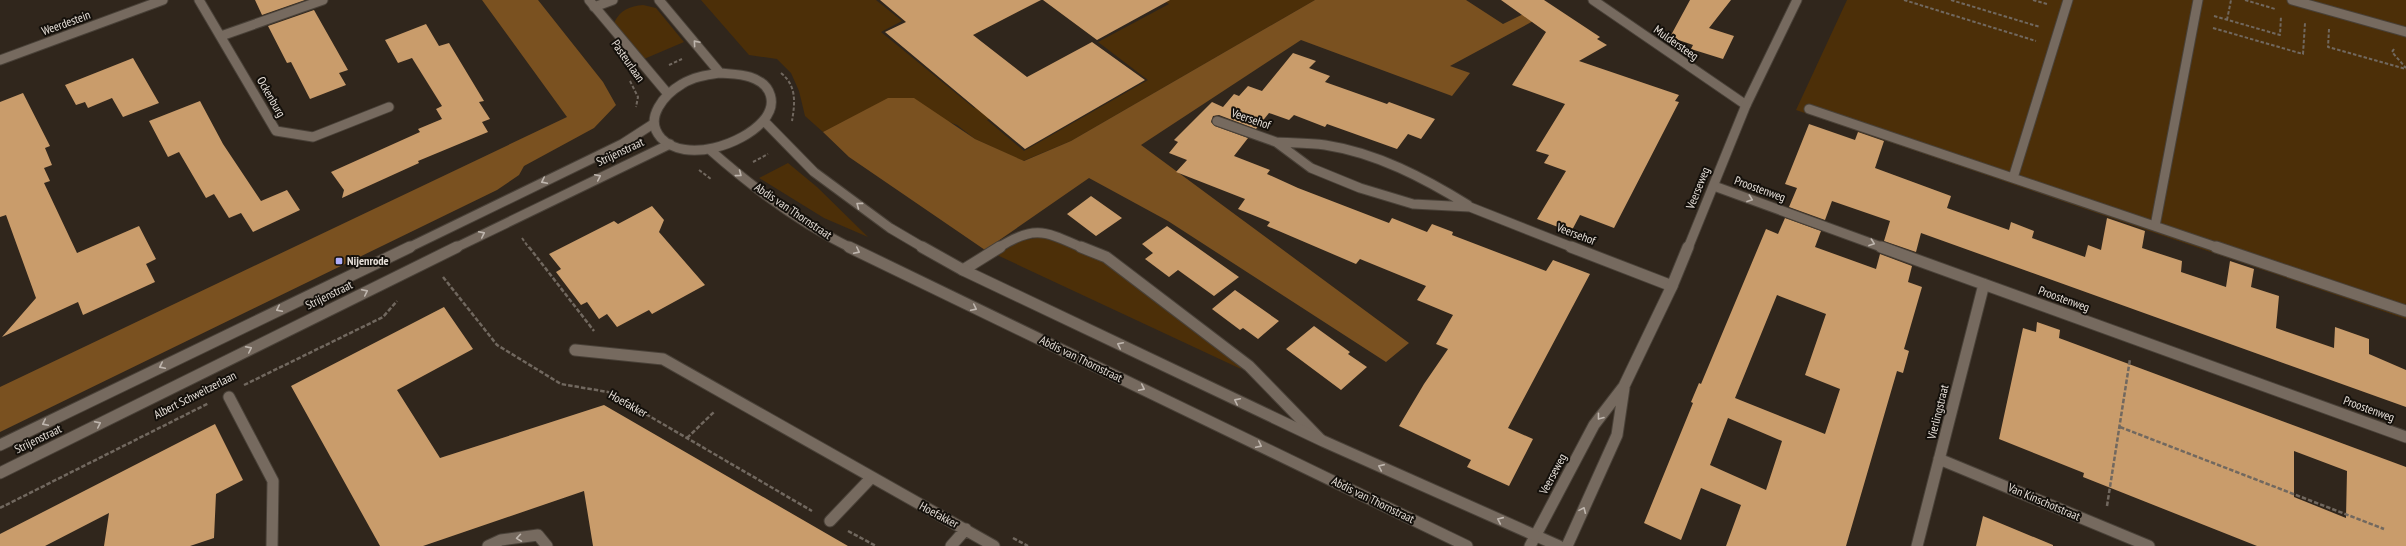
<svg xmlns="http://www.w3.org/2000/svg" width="2406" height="546" font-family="'PT Sans Narrow',sans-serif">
<rect width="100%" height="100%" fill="#30261c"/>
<path fill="#4c2f08" d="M701 0H876L902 21 881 32 974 108 997 96 1010 107 987 120 1024 151 1148 80 1098 42 1169 4 1163 0H1315L1071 141 1023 161 975 139 957 125 888 99 823 132 805 116 799 91 791 73 777 59 749 55Z
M1847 0H2406V319L1796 110Z
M643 5 656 8 684 42 644 59 614 23C620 10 630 6 643 5Z
M788 163 817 187 868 237 824 218 759 178Z
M1042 237 1103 259 1185 324 1239 363 1241 369 997 255 1020 241Z"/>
<path fill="#7a5120" d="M482 0H538L603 82 616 105 594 128 524 166 519 175 497 190 0 432V387L567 117Z
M1315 0H1466L1503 24 1538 7 1548 13 1450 66 1470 73 1452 96 1301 40 1141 145 1409 343 1386 362 1168 221 1089 178 985 250 849 157 823 132 888 98H914L975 139 1024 161 1071 141Z"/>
<path fill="#c99c6b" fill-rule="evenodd" d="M255 0H305L262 15Z
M880 0H1041L973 35 1027 77 1092 42 1145 80 1025 149 885 32 906 22Z
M1043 0H1170L1097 40Z
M1501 0H1544L1600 37 1597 39 1607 45 1579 61 1679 95 1675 101 1679 102 1614 228 1580 215 1571 232 1537 219 1566 171 1544 163 1549 155 1536 151 1565 104 1512 85 1546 32Z
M1690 0H1731L1709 28 1734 36 1723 59 1691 49 1693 45 1670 37Z
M314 10 348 70 339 73 346 85 310 99 291 62 287 63 268 26Z
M426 24 439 46 449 43 484 101 479 102 490 119 482 122 488 132 418 161 419 163 342 198 344 190 331 172 420 132 418 129 442 119 436 109 442 106 412 58 398 63 385 40Z
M1293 53 1316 61 1309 68 1330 76 1325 82 1387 104 1389 102 1435 119 1421 139 1408 134 1397 149 1327 124 1325 127 1294 115 1289 120 1269 113 1256 129 1219 115 1213 116 1211 122 1215 126 1248 138 1234 156 1270 170 1267 174 1298 188 1389 223 1392 218 1427 232 1432 224 1453 232 1452 235 1546 271 1553 260 1590 274 1508 428 1533 439 1509 486 1467 467 1471 460 1399 426 1424 384 1448 349 1436 344 1453 315 1417 300 1426 286 1360 259 1356 264 1267 226 1270 222 1238 209 1245 199 1176 172 1187 160 1169 153 1178 142 1174 140 1212 102 1223 107 1234 94 1239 96 1248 86 1262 91Z
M133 58 159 103 123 117 112 98 88 108 85 102 76 105 65 85Z
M23 93 50 146 45 148 52 165 44 168 50 181 44 183 77 253 139 226 156 259 146 264 155 282 83 315 78 302 2 337 36 298 6 215 0 217V102Z
M200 101 223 144 261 201 287 190 300 210 253 232 241 213 229 218 214 194 206 198 179 152 168 157 149 121Z
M1809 124 1855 140 1858 132 1884 141 1875 168 1951 196 1947 208 2009 230 2011 222 2034 231 2032 238 2085 257 2088 245 2101 250 2107 218 2145 231 2142 248 2182 261 2181 272 2226 287 2230 261 2254 269 2251 287 2279 296 2276 328 2334 348 2335 327 2369 339V354L2406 370V407L1921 233 1916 252 1884 241 1890 221 1832 201 1825 220 1789 207 1797 188 1785 184Z
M1091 196 1122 218 1096 236 1067 214Z
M652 206 664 220 659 232 705 285 652 314 649 310 617 327 607 314 599 319 587 302 581 305 556 272 561 269 549 254 614 221 618 224Z
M1785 218 1821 231 1815 247 1876 269 1880 254 1912 266 1908 282 1922 287 1904 349 1909 351 1903 373 1897 371 1846 546H1726L1741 505 1701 488 1681 540 1644 523 1693 403 1691 402 1699 383 1701 384 1766 229 1778 234ZM1777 295 1826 314 1805 375 1840 389 1825 434 1735 398ZM1728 418 1782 441 1766 490 1710 465Z
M1167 226 1239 277 1214 296 1178 270 1169 277 1145 259 1153 253 1142 244Z
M1235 290 1279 321 1258 339 1243 328 1240 330 1212 309Z
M444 307 473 349 397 390 440 458 604 405 848 546H593L584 491 423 546H380L291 386Z
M2037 322 2060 330 2059 338 2406 467V546H2257L2083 477 2084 473 1999 439 2023 328 2036 332ZM2294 451 2347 471 2346 518 2294 497Z
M1314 326 1350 352 1348 354 1367 367 1341 390 1286 349Z
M215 424 243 480 216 494 214 538 190 546H104L109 513 45 546H0V534Z
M1983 516 2053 545V546H1976Z"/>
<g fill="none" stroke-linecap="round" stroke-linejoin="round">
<defs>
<path id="service-far1" d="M998 248C1035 224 1046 232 1083 248"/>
<path id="service" d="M1081 247 1106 257 1249 366 1320 439
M963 270 1000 247
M830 521 871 478
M488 546 501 540 538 535 547 546"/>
<path id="pedestrian-far1" d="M2292 0 2406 32
M1809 109 2219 248
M2013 178 2068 0
M2155 226 2198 0"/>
<path id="pedestrian" d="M2216 247 2406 311"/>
<path id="minor-far1" d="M199 0 276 131 313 137 389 107
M1593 0 1746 105
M594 7 613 0
M221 36 323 0
M0 60 163 0
M1217 121 1276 142 1311 168 1360 188 1413 204 1470 207 1574 248
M1276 142C1292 143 1309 143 1325 145 1377 153 1424 178 1468 205
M1714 186 1884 248"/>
<path id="minor" d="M1571 247 1672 286
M1881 247 2406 437
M575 350 663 359 994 546
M229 397 273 481 272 546
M1939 459 2149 546
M951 546 966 529
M1917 546 1984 284"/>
<path id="tertiary-far1" d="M408 248 622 144 653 124
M455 248 670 144
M1688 248 1746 105 1797 0"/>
<path id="tertiary" d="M0 445 410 247
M0 473 457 247
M1530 546 1594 425 1624 386 1672 286 1688 247
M1567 546 1617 435 1624 388"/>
<path id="secondary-far1" d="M589 0 668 94
M659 0 720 73
M720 73C730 74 741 74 750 77 772 84 778 104 763 121 743 144 686 164 661 138 643 118 665 94 682 84 693 77 707 75 720 73Z
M765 122 814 172 890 228 924 248
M709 149C752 187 800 223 851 248"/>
<path id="secondary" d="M849 247 1467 546
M922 247 963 270 1323 441 1559 546"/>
</defs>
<use href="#service-far1" stroke="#494138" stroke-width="11"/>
<use href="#service" stroke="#494138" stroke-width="13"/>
<use href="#pedestrian-far1" stroke="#494138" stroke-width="11"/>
<use href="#pedestrian" stroke="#494138" stroke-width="13"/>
<use href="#minor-far1" stroke="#494138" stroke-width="11"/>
<use href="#minor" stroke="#494138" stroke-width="13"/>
<use href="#tertiary-far1" stroke="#494138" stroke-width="11"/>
<use href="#tertiary" stroke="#494138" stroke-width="13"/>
<use href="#secondary-far1" stroke="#494138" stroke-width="11"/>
<use href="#secondary" stroke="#494138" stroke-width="13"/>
<path stroke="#71685f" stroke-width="2" stroke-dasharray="3.5 2" stroke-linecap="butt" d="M1904 0 2036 41
M1951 0 2040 27
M2033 0 2047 4
M2245 0 2275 9
M2214 16 2280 35 2281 16
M2227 20 2231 0
M2213 28 2303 54 2305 23
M2329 29 2328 47 2406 69
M2394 49 2392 52 2406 68
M669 65 682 59
M781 73C797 86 795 103 792 121
M630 81 638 97 636 107
M753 162 768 154
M699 170 711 179
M522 238 529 248"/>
<path stroke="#71685f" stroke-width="2.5" stroke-dasharray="4.5 2" stroke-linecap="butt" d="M529 247 594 331
M443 277 497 345 561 384 608 392 812 511
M244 385 383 317 397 301
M2120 427 2384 529
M687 438 714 412
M2107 506 2130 359
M0 508 209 403
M848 531 876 546
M1013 538 1028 546"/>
<use href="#service-far1" stroke="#766a5f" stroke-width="9"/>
<use href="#service" stroke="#766a5f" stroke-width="11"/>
<use href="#pedestrian-far1" stroke="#766a5f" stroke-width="9"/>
<use href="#pedestrian" stroke="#766a5f" stroke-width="11"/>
<use href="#minor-far1" stroke="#766a5f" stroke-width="9"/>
<use href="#minor" stroke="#766a5f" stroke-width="11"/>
<use href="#tertiary-far1" stroke="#766a5f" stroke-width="9"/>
<use href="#tertiary" stroke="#766a5f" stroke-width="11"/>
<use href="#secondary-far1" stroke="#766a5f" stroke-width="9"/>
<use href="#secondary" stroke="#766a5f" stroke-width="11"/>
</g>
<defs><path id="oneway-chevron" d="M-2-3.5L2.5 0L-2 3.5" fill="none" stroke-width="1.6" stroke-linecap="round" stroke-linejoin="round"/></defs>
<g stroke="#bfb6ae">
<use href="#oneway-chevron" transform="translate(696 43) rotate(-131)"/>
<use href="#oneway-chevron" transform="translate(739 174) rotate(37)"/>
<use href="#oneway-chevron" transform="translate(598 177) rotate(-26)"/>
<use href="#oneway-chevron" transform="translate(544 181) rotate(154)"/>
<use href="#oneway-chevron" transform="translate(1750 199) rotate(20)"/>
<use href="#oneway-chevron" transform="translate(859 205) rotate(-143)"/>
<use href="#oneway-chevron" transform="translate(482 234) rotate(-26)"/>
<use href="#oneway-chevron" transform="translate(1872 243) rotate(20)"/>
<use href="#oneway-chevron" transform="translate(857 251) rotate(26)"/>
<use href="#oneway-chevron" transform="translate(365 292) rotate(-26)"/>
<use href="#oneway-chevron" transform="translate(974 308) rotate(26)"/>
<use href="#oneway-chevron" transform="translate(279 309) rotate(154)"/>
<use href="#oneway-chevron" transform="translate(1120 345) rotate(-154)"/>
<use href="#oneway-chevron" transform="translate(249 349) rotate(-26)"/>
<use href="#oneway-chevron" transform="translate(162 366) rotate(154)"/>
<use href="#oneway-chevron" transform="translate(1142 388) rotate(26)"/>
<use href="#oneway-chevron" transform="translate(1237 401) rotate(-154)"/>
<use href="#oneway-chevron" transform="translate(1600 417) rotate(128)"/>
<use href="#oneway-chevron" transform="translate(45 423) rotate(154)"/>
<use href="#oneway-chevron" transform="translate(98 424) rotate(-26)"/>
<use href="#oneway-chevron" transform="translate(1259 445) rotate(26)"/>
<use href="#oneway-chevron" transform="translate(1381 467) rotate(-156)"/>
<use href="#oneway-chevron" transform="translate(1583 510) rotate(-66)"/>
<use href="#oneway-chevron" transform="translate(1500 520) rotate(-156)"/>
<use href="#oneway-chevron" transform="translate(519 538) rotate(172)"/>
</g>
<rect fill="#afaefa" stroke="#14100b" stroke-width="1.5" x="335" y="257" width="8" height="8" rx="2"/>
<g text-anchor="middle" stroke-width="4" stroke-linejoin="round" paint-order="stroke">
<g font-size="12" fill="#e6dfd8" stroke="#14100b">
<text transform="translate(66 23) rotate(-20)" y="4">Weerdestein</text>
<text transform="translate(1676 43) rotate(35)" y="4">Muldersteeg</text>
<text transform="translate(628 61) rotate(55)" y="4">Pasteurlaan</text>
<text transform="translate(271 97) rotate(60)" y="4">Ockenburg</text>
<text transform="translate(1251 119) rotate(19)" y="4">Veersehof</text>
<text transform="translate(620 152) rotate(-25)" y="4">Strijenstraat</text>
<text transform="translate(1698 188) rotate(-68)" y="4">Veerseweg</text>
<text transform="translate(1760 189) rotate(20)" y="4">Proostenweg</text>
<text transform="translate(793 211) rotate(34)" y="4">Abdis van Thornstraat</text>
<text transform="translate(1576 234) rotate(21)" y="4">Veersehof</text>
<text transform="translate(329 295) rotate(-26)" y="4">Strijenstraat</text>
<text transform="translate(2064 299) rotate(20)" y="4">Proostenweg</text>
<text transform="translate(1081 359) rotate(26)" y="4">Abdis van Thornstraat</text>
<text transform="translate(195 395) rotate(-27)" y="4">Albert Schweitzerlaan</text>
<text transform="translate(628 404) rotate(29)" y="4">Hoefakker</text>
<text transform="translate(2369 409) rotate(20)" y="4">Proostenweg</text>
<text transform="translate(1938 412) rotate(-76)" y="4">Vierlingstraat</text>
<text transform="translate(38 439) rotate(-26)" y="4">Strijenstraat</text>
<text transform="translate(1553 474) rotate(-62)" y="4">Veerseweg</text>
<text transform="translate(1373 500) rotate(26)" y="4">Abdis van Thornstraat</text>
<text transform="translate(2044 502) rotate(23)" y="4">Van Kinschotstraat</text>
<text transform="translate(939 515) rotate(28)" y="4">Hoefakker</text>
</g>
<g font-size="12" font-weight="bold" fill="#e6dfd8" stroke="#14100b" text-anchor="start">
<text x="347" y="265">Nijenrode</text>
</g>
</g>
</svg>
